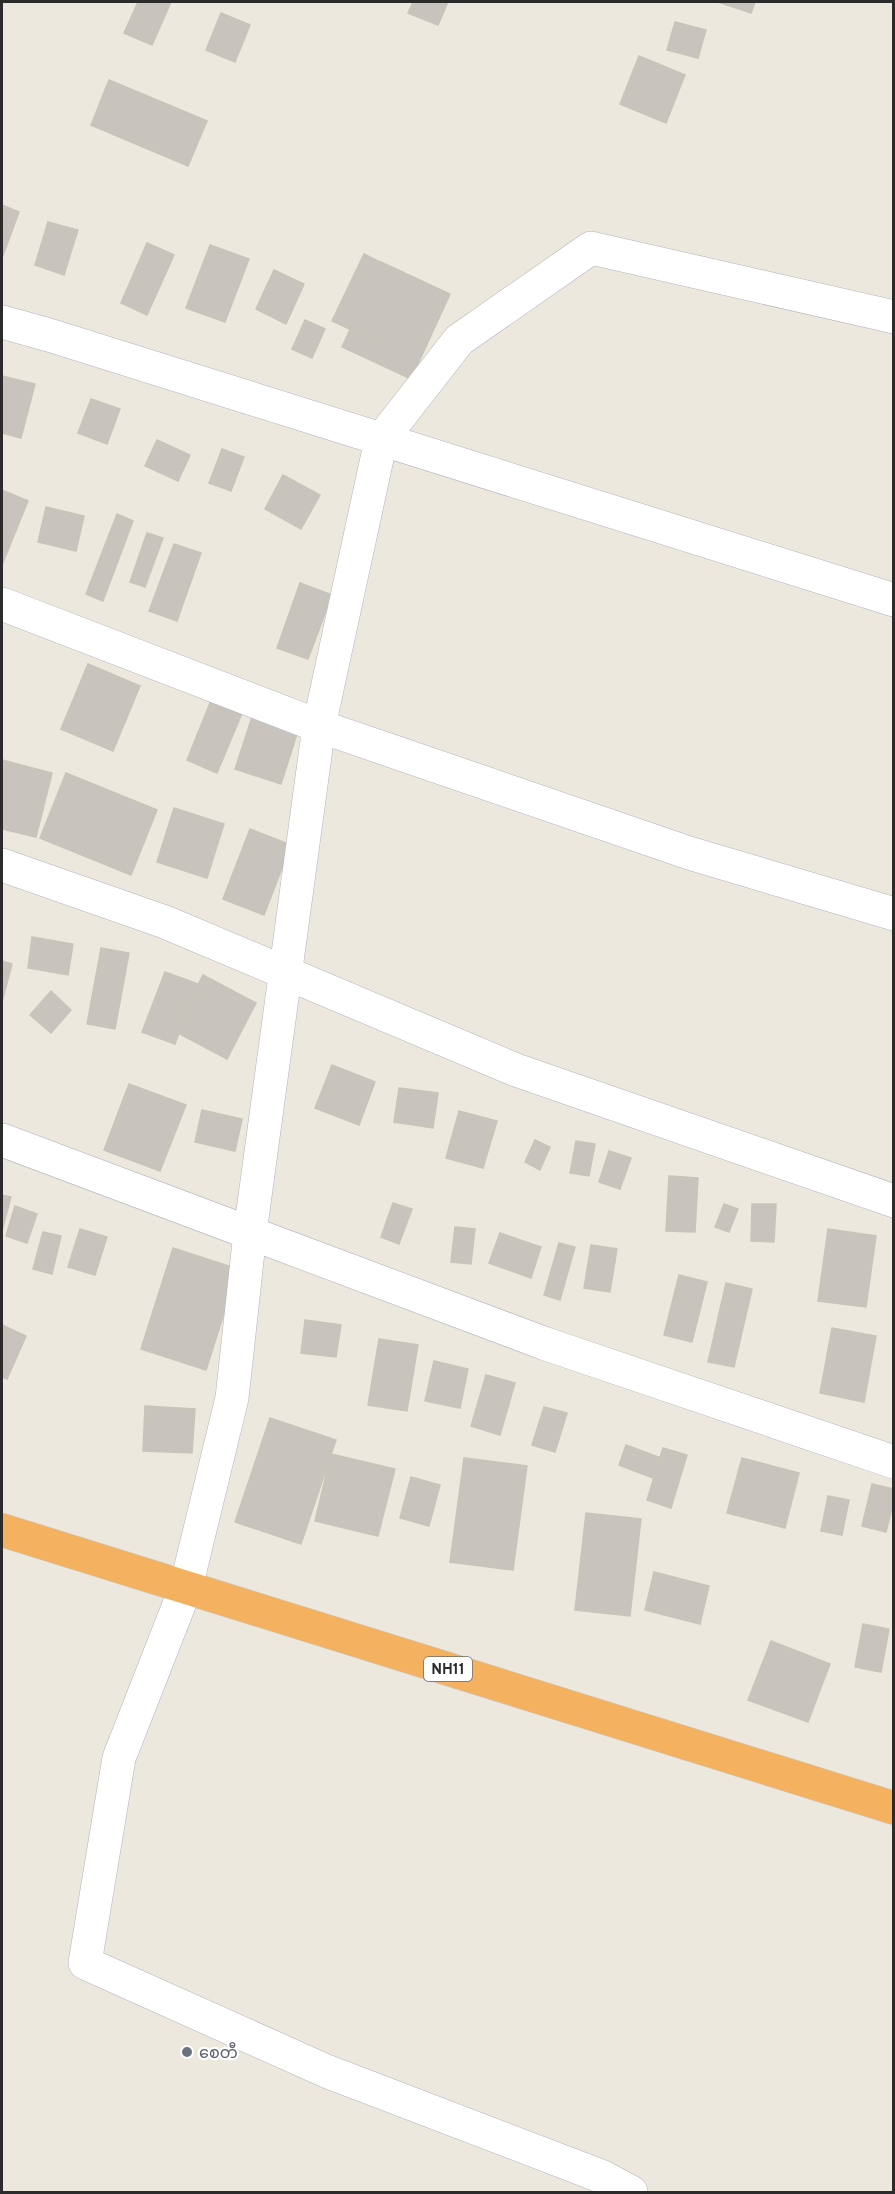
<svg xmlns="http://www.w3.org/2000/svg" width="895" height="2194" font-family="Overpass,'Noto Sans Myanmar',sans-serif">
<rect width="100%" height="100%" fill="#ece8de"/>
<path fill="#c8c4bd" stroke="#c7c4b8" stroke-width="1.5" d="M138 2H171L152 45 124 33Z
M413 2H448L438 25 408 13Z
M718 2H755L751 13Z
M221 13 250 25 235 62 206 50Z
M675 22 706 30 698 58 667 50Z
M639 56 685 75 666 123 620 104Z
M109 80 207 121 188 166 91 125Z
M2 205 19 212 2 258Z
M48 222 78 230 64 275 35 265Z
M147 243 174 255 147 315 121 303Z
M210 245 249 259 225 322 186 308Z
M364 254 404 274 373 340 332 321Z
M381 262 450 294 411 379 342 347Z
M274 270 304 284 286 324 256 309Z
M305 320 325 329 312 358 292 349Z
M2 376 35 384 21 438 2 433Z
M91 399 120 409 107 444 78 433Z
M157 440 190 455 178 481 145 466Z
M222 449 244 457 231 491 209 483Z
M283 475 320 495 301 529 265 509Z
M2 490 28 501 2 565Z
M46 507 84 516 76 551 38 542Z
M117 514 133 521 103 601 86 594Z
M147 533 163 538 145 587 130 582Z
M174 544 201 553 177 621 149 611Z
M300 583 332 595 308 659 277 648Z
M88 664 140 686 113 751 61 729Z
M212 698 243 711 217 773 187 760Z
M252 717 298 731 281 784 235 769Z
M2 760 52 773 36 837 2 829Z
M66 773 157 810 131 875 40 838Z
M174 808 224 824 207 878 157 862Z
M250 829 291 845 264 915 223 899Z
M32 937 73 944 68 975 28 968Z
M101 948 129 953 115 1029 87 1024Z
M2 961 12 964 2 1002Z
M165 972 198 984 175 1044 142 1032Z
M203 975 256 1003 227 1059 174 1031Z
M51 991 71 1010 51 1033 30 1015Z
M332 1065 375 1082 359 1125 315 1108Z
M129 1084 186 1105 160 1171 104 1150Z
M399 1088 438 1093 433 1128 394 1122Z
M202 1110 242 1119 235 1151 195 1142Z
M459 1111 497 1121 483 1168 446 1158Z
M535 1140 550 1147 540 1170 525 1162Z
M576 1141 595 1144 589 1176 570 1173Z
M609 1151 631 1158 620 1189 599 1182Z
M669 1176 698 1178 695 1232 666 1231Z
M2 1195 11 1197 3 1227 2 1226Z
M393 1203 412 1209 399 1244 381 1237Z
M724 1204 738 1209 729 1232 715 1227Z
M752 1204H776L774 1242 751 1241Z
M15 1206 37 1214 27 1243 6 1236Z
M455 1227 475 1229 471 1264 451 1262Z
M80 1229 107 1237 95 1275 68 1267Z
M828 1229 876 1236 866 1307 818 1301Z
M43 1232 61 1236 52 1274 33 1269Z
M500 1233 541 1247 531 1278 489 1263Z
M559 1243 575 1247 560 1300 544 1295Z
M591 1245 617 1249 610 1292 584 1288Z
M173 1248 238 1269 206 1370 141 1349Z
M679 1275 707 1282 692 1342 664 1335Z
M726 1283 752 1289 734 1367 708 1362Z
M305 1320 341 1325 336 1357 301 1353Z
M2 1325 26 1336 7 1379 2 1377Z
M832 1328 876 1336 864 1402 820 1393Z
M379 1339 418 1345 407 1411 368 1405Z
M434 1361 468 1369 460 1408 425 1401Z
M486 1375 515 1383 500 1435 471 1426Z
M145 1406 195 1409 192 1453 143 1451Z
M544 1407 567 1413 555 1452 532 1445Z
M270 1418 336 1440 301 1544 235 1522Z
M626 1445 661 1458 653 1478 619 1465Z
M663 1448 687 1455 671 1508 647 1500Z
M331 1454 395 1469 378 1536 315 1521Z
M464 1458 527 1466 513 1570 450 1562Z
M742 1458 799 1473 785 1528 727 1513Z
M411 1477 440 1485 429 1526 400 1518Z
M872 1484 894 1489V1500L886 1532 862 1526Z
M828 1496 849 1500 842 1535 821 1531Z
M586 1513 641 1519 630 1616 575 1610Z
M654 1572 709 1586 700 1624 645 1610Z
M863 1624 889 1629 881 1672 855 1667Z
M771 1641 830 1664 808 1722 748 1700Z"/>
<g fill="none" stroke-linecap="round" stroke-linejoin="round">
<defs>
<path id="minor" d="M2 322 49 335 894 600
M2 604 319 726 689 853 894 914
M2 865 165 922 516 1070 894 1201
M2 1140 546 1344 894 1462
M631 2192 603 2177 326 2071 85 1963 119 1758 186 1587 232 1398 250 1233 319 726 381 440 459 340 591 248 894 317"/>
<path id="highway" d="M2 1530 894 1808"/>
</defs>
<use href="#minor" stroke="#b1b2be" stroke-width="34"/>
<use href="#highway" stroke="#c8c8c8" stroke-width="34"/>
<use href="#minor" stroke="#fff" stroke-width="33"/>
<use href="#highway" stroke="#f4b261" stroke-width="33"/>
</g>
<circle fill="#6b7280" stroke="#fff" stroke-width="2" cx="187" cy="2052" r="6"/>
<g text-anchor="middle" stroke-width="4.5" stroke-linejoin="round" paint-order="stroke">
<rect fill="#fff" stroke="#6b6b6b" stroke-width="1.5" x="424" y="1657" width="48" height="24" rx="4.5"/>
<g font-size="15" font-weight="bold" fill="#2b2b2b">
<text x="448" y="1674">NH11</text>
</g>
<g font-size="16" fill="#5b616d" stroke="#fff" text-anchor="start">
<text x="199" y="2058">စေတီ</text>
</g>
</g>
<rect width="895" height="2194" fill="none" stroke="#2b2b2b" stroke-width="6"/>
</svg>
